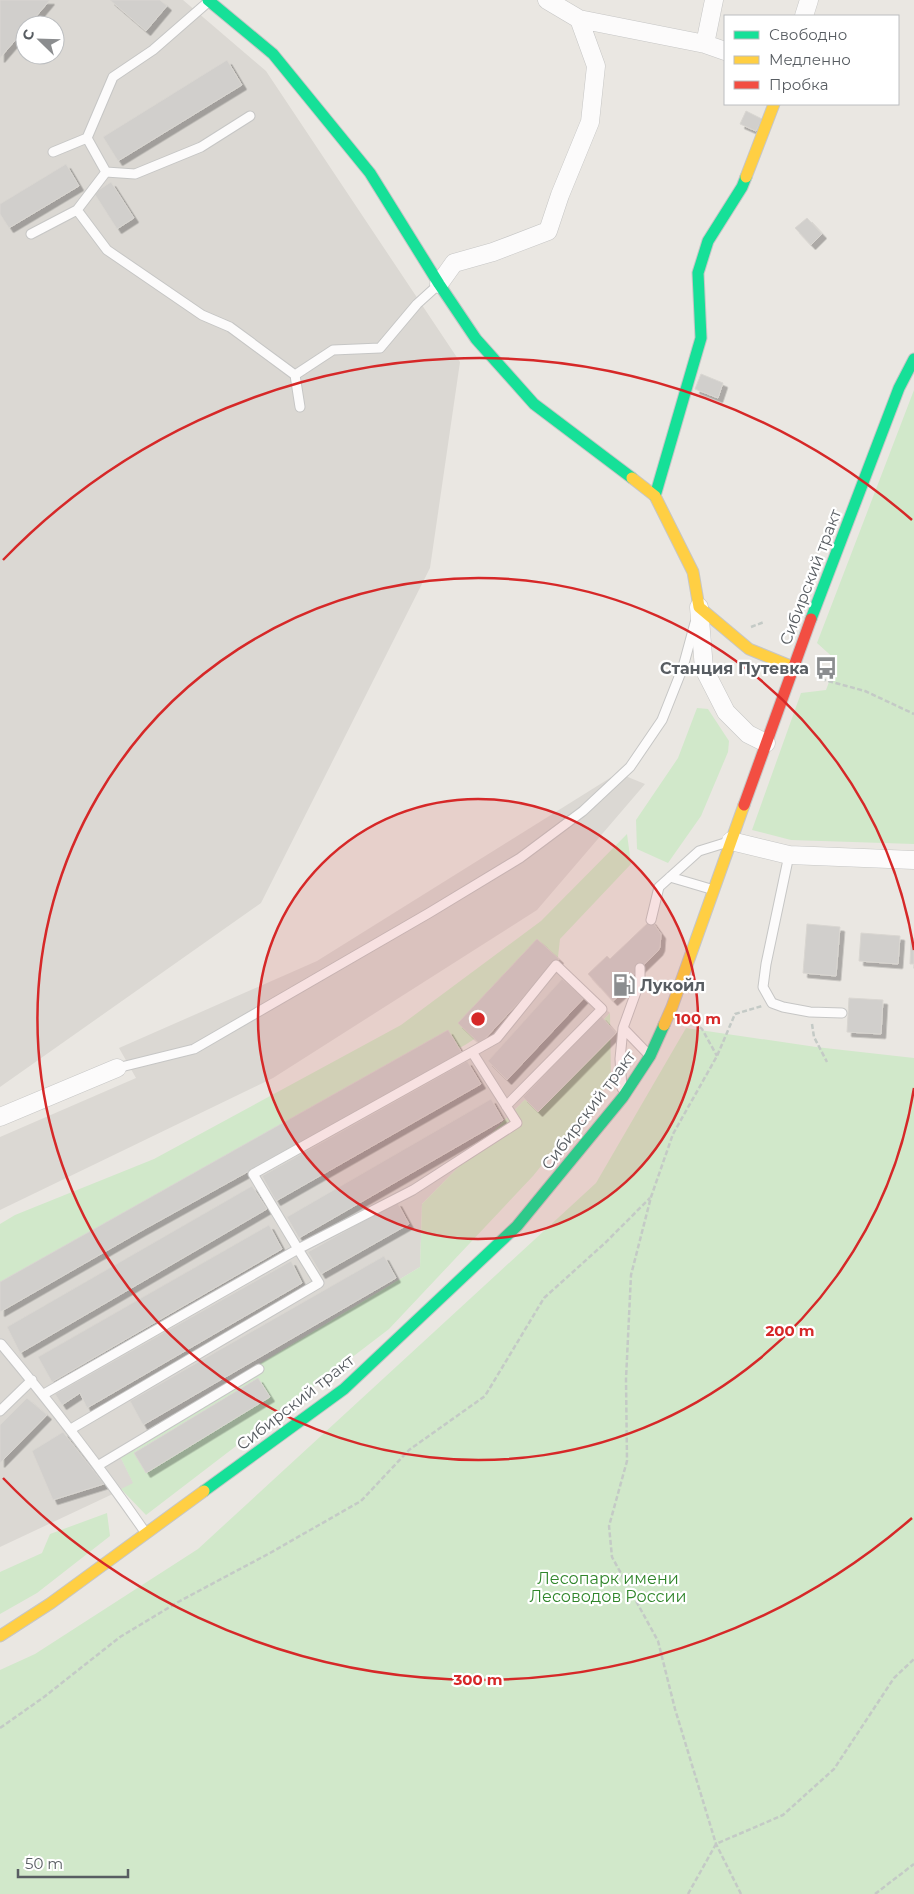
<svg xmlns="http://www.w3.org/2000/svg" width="914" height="1894" font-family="Montserrat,sans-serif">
<defs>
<filter id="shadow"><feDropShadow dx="4.5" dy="4.5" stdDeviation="0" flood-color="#0004"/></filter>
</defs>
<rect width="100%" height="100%" fill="#eae7e2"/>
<path fill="#dbd8d3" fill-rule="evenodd" d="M0 0H183L266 71 460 362 430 568 261 903 0 1087ZM25 25H55V55H25Z
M618 773 645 784 537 910 273 1078 0 1210V1137L136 1078 119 1048 317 961Z
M556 965 610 1013 422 1204 420 1267 117 1450 134 1484 0 1547V1303L497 1038Z"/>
<path fill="#d1e8ca" d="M914 390V844L791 840 752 830 801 693 826 690 837 661 817 643Z
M697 708 708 709 729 741 728 752 701 816 668 863 637 849 636 820 678 758Z
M627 834 631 864 560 939 558 957 501 1022 465 1045 270 1153 0 1294V1224L15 1215 154 1159 401 1025 541 921Z
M610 1013 611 1080 533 1176 389 1329 146 1515 121 1489 133 1483 117 1450 420 1267 422 1204Z
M686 1028 816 1047 914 1058V1894H0V1670L35 1654 198 1549 596 1183Z
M107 1513 110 1536 37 1593 0 1614V1572L42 1553 50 1534Z"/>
<path fill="#d1cfcc" stroke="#d9d6d1" filter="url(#shadow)" d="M0 0H50L29 25H25V29L0 58Z
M110 0H160L167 6 146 31Z
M227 60 242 85 118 161 103 137Z
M746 111 762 119 756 131 740 124Z
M66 164 79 186 9 228 0 214V204Z
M111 182 134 218 117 229 94 193Z
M807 218 822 234 811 245 795 228Z
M701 374 723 383 718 398 695 389Z
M651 920 661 934 660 947 658 951 628 980 632 984 613 1001 588 974 607 956 610 959Z
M807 924 840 927 836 976 803 973Z
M861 933 900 936 898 964 859 961Z
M911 938H914V964H910Z
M537 939 559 959 480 1044 458 1023Z
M562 979 584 998 507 1080 488 1061Z
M849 998 883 1000 881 1034 847 1032Z
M601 1016 616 1033 538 1112 523 1097Z
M448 1030 462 1053 141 1231 0 1312V1282Z
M467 1061 481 1084 276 1201 262 1176Z
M491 1099 503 1120 299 1238 287 1217Z
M252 1186 267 1209 20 1353 7 1327Z
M397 1202 409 1224 321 1274 308 1252Z
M269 1225 282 1249 52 1382 38 1357Z
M384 1256 396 1278 143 1425 130 1401Z
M291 1261 302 1283 87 1408 80 1393 62 1405 55 1394Z
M258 1378 270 1397 146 1473 134 1453Z
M27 1398 47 1415 0 1463V1425Z
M63 1432 104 1484 53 1500 32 1451Z"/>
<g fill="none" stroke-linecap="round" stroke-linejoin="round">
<defs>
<path id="lane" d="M87 138 113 77 153 50 208 2
M106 172 135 174 201 147 250 116
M77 210 107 250 202 315 230 327 295 375 333 350 380 348 417 304 438 285
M31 234 77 210 106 172 87 138 53 152
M295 375 300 407
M789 855 766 964 763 987 772 1003 783 1007 810 1012 842 1013
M670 877 714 890
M651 920 659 887 699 851 728 842
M640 968V981L623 1028 649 1055
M472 1052 517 1123 413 1190 298 1249 253 1174 472 1052 497 1038 556 965 602 1009 506 1106
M117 1068 194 1049 429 913 520 858 583 811 630 767 662 720 683 667 695 623
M622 1088 620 1059 623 1028
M1 1344C52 1405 100 1467 145 1532
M44 1394 298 1249 319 1283 71 1429
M0 1411 32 1380
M99 1465 259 1369"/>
<path id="street" d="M804 16 809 0
M579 19 705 44 725 51
M705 44 714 0
M439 284 454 263 493 252 548 231 560 195 590 122 596 66 579 19 547 0
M699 607 704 669 726 712 748 734 766 743
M731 841 789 855 914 860
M0 1117 117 1068"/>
<path id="fast" d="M208 0 273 54 370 173 439 284 476 339 534 404 632 478
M655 496 701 338 698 273 708 241 742 187 746 177
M811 619 899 388 914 359
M204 1491 344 1389 517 1226 623 1097 650 1056 664 1025"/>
<path id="slow" d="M746 177 774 104
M632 478 655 496 693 572 699 607 749 649 793 667
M664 1025 672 1007 744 805
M0 1636 51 1603 204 1491"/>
<path id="jam" d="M744 805 811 619"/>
</defs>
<use href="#lane" stroke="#c6c6c5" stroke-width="11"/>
<use href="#street" stroke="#c6c6c5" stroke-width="19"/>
<use href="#fast" stroke="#c6c6c6" stroke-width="13"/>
<use href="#slow" stroke="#c6c6c6" stroke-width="13"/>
<use href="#jam" stroke="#c6c6c6" stroke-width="13"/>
<path stroke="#c4cac6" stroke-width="2.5" stroke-dasharray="5 2.5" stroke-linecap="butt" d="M751 627 764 622
M821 679 865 691 914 714
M688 1018 702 1029 717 1056
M812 1024 814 1037 827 1062
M0 1728 44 1697 120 1637 178 1602 270 1553 361 1501 409 1450 485 1396 544 1298 605 1243 650 1198
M688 1894 716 1844 783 1815 834 1769 894 1678 914 1659
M741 1894 716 1844 675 1709 658 1641 612 1557 609 1526 627 1461 626 1379 631 1275 651 1197 673 1134 717 1056 735 1014 762 1006
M875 1894 914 1864"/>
<use href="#lane" stroke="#fcfbfb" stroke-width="9"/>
<use href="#street" stroke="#fcfbfb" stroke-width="18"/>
<use href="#fast" stroke="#16e098" stroke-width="11"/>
<use href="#slow" stroke="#ffcf43" stroke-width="11"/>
<use href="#jam" stroke="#f24e42" stroke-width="11"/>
</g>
<circle cx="478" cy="1019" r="220" fill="#d62828" fill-opacity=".12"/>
<g fill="none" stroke="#d62828" stroke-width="2.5">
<circle cx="478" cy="1019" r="220"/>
<path d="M914 1088A441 441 0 1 1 914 950"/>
<path d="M912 1518A661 661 0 0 1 3 1478M3 560A661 661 0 0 1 912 520"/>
</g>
<defs>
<symbol id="bus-bare" viewBox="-9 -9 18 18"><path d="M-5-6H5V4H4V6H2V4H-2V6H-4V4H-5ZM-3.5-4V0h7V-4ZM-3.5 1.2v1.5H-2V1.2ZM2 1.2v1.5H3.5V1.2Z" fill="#8b8d8f" stroke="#fff" stroke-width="2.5" paint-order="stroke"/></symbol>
<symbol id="fuel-bare" viewBox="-9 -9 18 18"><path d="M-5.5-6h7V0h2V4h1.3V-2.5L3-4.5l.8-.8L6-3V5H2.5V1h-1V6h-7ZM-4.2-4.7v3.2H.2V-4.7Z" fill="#8b8d8f" stroke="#fff" stroke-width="2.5" paint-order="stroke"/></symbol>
</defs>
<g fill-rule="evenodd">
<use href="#bus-bare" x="810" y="652" width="32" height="32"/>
<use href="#fuel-bare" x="608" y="969" width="32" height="32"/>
</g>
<g text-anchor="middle" stroke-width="4.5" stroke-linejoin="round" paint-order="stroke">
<g font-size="16" fill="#585d62" stroke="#fff">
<text transform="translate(810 577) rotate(-69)" y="6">Сибирский тракт</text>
<text transform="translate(588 1110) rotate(-53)" y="6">Сибирский тракт</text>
<text transform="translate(295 1402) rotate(-38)" y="6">Сибирский тракт</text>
</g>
<g font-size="16" font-weight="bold" fill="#585d62" stroke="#fff" text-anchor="end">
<text x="809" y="674">Станция Путевка</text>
<text x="640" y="991" text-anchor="start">Лукойл</text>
</g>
<g font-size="16" fill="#30862b" stroke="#fff">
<text x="608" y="1584">Лесопарк имени<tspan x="608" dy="18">Лесоводов России</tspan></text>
</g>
</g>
<circle cx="478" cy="1019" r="8" fill="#d62828" stroke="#fff" stroke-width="2.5"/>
<g font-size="15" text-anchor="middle" font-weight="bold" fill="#d62828" stroke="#fff" stroke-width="4.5" stroke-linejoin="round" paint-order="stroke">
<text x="698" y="1024">100 m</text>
<text x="790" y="1336">200 m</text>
<text x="478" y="1685">300 m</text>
</g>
<rect x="724" y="15" width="175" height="90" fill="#ffffff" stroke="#bcbec0"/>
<rect x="734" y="31" width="25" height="8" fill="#16e098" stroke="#bcbec0"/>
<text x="769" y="40" font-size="15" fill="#585d62">Свободно</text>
<rect x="734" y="56" width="25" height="8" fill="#ffcf43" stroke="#bcbec0"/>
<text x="769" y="65" font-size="15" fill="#585d62">Медленно</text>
<rect x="734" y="81" width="25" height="8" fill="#f24e42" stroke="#bcbec0"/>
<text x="769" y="90" font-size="15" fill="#585d62">Пробка</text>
<g transform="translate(40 40) rotate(293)"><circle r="24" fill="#ffffff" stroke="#bcbec0"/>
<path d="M0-4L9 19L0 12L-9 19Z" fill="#8b8d8f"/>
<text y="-8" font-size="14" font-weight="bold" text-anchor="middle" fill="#585d62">С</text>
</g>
<path d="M18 1869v8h110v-8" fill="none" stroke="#585d62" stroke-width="2.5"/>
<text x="25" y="1869" font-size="15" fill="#585d62" stroke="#ffffff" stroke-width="4" paint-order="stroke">50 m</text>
</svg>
